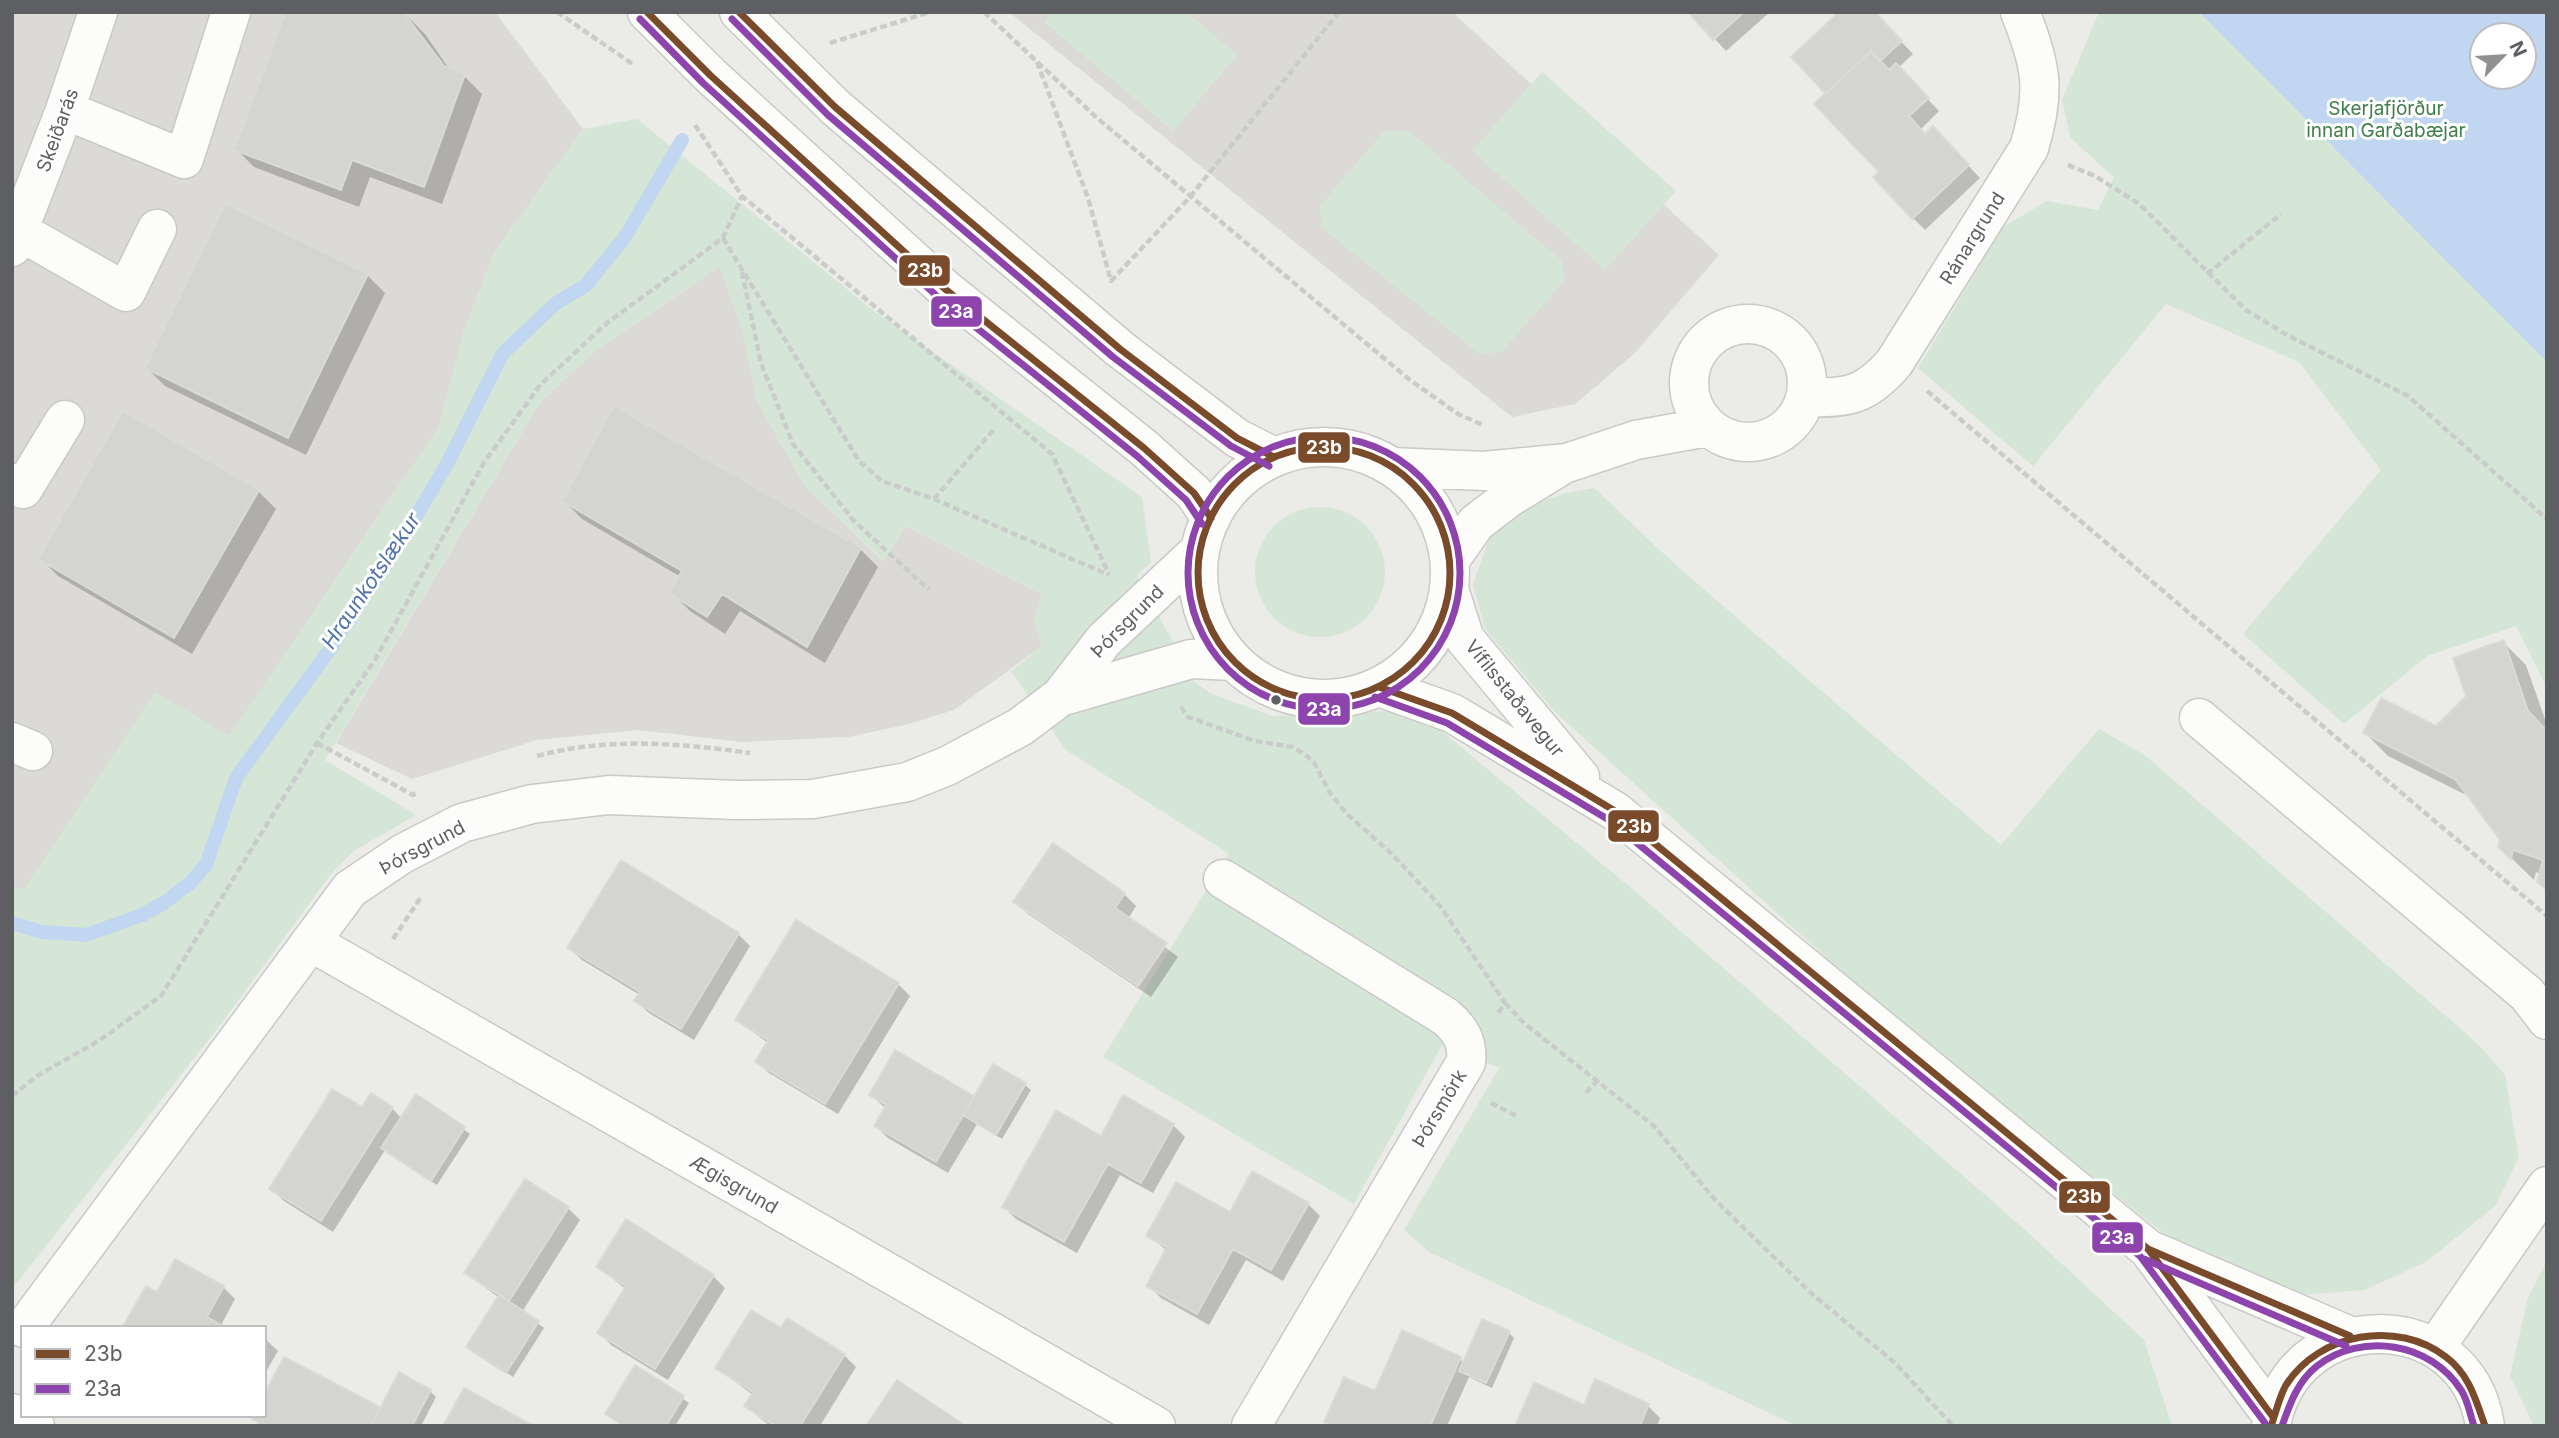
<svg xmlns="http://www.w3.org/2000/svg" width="2559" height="1438" font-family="Inter,sans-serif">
<rect width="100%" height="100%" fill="#ebebe7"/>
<path fill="#dbdad7" d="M12 12H495L583 129 494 253 464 331 439 427 229 737 24 889 12 887Z"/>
<path fill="#dbdad6" d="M1009 12H1452L1719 255 1635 353 1575 404 1512 417Z
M720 266 742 330 757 401 805 486 883 561 905 526 1042 594 1034 621 1042 646 954 710 905 725 848 737 743 742 638 730 537 740 412 779 336 743 540 402 594 352Z"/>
<path fill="#d6e6d6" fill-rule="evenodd" d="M1052 12H1187L1237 55 1173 131 1044 22Z
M2099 12H2547V687L2516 626 2427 656 2344 724 2243 634 2381 470 2299 362 2166 304 2033 466 1918 368 2003 227 2047 201 2098 210 2114 178 2070 137 2062 100ZM2482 35H2524V77H2482Z
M1542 72 1676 191 1605 270 1472 151Z
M637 119 874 311 1142 497 1151 562 1137 575 1194 681 1210 693 1272 716 1387 711 1426 718 1631 888 2022 1227 2144 1340 2172 1426H1797L1429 1252 1404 1230 1499 1068 1442 1045 1354 1204 1103 1057 1229 854 1066 750 1011 671 1042 646 1034 621 1042 594 906 526 884 561 805 486 757 401 742 330 720 266 594 352 540 402 325 760 416 815 352 852 328 878 218 1028 12 1289V887L24 889 155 692 229 736 439 427 464 331 494 253 583 129Z
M1384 131H1409L1562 261 1564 281 1501 352 1479 354 1321 227 1320 206Z
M1594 488 1679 568 2001 845 2099 729 2146 756 2478 1044 2505 1075 2519 1157 2495 1206 2426 1262 2364 1290 2297 1295 2195 1258 1905 1029 1555 712 1485 629 1473 584 1490 537 1527 507 1565 493Z
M1255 572a65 65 0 1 1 130 0a65 65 0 1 1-130 0Z
M2547 1261V1426H2534L2510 1376 2528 1298Z"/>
<path fill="#c1d6f0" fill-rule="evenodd" d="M2199 12H2547V362ZM2482 35H2524V77H2482Z"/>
<path fill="#0003" d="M398 12 406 15 425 34 450 70 464 76 482 94 442 204 370 177 359 207 254 167 236 149Z
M1690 12H1770L1726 51Z
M1873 12 1913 54 1898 68 1939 111 1920 130 1926 136 1945 141 1980 178 1925 230 1913 218 1829 94Z
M367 275 385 293 306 455 165 386 147 368Z
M123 413 258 491 276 509 192 654 58 576 40 558Z
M564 501 860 549 878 567 825 663 740 611 725 634 690 611 672 593 681 577 582 519Z
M2503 642 2526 665 2547 725V889L2541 874 2536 872 2534 880 2500 847 2502 840 2470 797 2388 756 2365 733 2437 729 2468 696Z
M621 863 738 934 750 946 694 1040 649 1013 636 1001 640 995 582 960 569 948Z
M1124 894 1136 906 1128 919 1178 957 1151 997 1028 914 1016 902Z
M898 984 910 996 838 1114 769 1073 757 1061 768 1043 737 1020Z
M1025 1085 1031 1090 1002 1139 977 1124 948 1173 888 1138 876 1126 886 1109 871 1095 974 1099Z
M416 1097 470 1134 437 1185 385 1150 333 1232 284 1201 271 1189 362 1109 392 1108 402 1119Z
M1173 1125 1185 1137 1153 1193 1120 1175 1077 1253 1016 1219 1004 1207 1101 1138Z
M1308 1204 1320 1216 1283 1281 1246 1260 1209 1325 1161 1298 1149 1286 1167 1251 1149 1235 1230 1214Z
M568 1208 580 1220 522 1312 544 1328 513 1377 468 1346 499 1298 467 1273Z
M627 1221 713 1276 725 1288 668 1380 611 1345 599 1332 626 1289 598 1267Z
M176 1261 223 1287 235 1299 220 1327 158 1294Z
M782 1331 844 1355 856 1367 820 1426H770L746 1406 753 1395 717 1368Z
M1509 1333 1514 1338 1492 1388 1469 1377 1447 1426H1330L1326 1422 1376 1393 1460 1359 1464 1363Z
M264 1338 278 1351 264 1375Z
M285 1359 381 1410 430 1391 436 1397 421 1426H261L254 1419 264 1415Z
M636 1368 689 1403 675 1426H623L607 1414Z
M1648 1406 1660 1418 1657 1426H1517L1585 1407Z"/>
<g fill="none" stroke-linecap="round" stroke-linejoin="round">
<path stroke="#c1d6f0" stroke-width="14" d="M12 923 42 932 86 935 142 915 164 903 190 883 206 865 236 778 328 652 405 535 447 464 503 353 555 304 586 285 625 237 682 140"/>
</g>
<path fill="#d4d4d1" stroke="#dadad6" stroke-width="2" d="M286 12H403L444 66 465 74 424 187 352 160 341 190 234 150Z
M1688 12H1744L1713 40Z
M1839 12H1875L1902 41 1880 61 1871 51 1826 94 1791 57Z
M1871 51 1889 70 1896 63 1929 98 1909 116 1925 134 1933 126 1969 165 1912 219 1873 177 1879 172 1814 104Z
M225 204 368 274 288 438 145 368Z
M614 406 861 548 807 647 722 594 707 617 669 593 682 571 562 501Z
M123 411 259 490 174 638 38 559Z
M2504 640 2528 711 2547 731V890L2537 882 2543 860 2513 850 2511 859 2498 847 2500 840 2455 779 2363 733 2381 698 2436 726 2466 696 2453 658Z
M1053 843 1125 893 1115 908 1167 943 1138 986 1013 902Z
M621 860 739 933 681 1029 634 1001 640 992 567 948Z
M796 920 899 983 825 1104 755 1062 768 1040 735 1020Z
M895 1050 974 1096 936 1162 874 1126 886 1105 869 1095Z
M993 1064 1026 1083 996 1135 963 1115Z
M332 1089 362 1107 371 1093 393 1107 321 1221 269 1189Z
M416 1094 465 1127 431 1181 381 1148Z
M1123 1095 1174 1124 1141 1183 1108 1164 1064 1242 1002 1207 1056 1110 1101 1136Z
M1252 1171 1309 1203 1271 1270 1233 1249 1197 1314 1146 1286 1167 1247 1146 1236 1176 1182 1230 1212Z
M525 1179 569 1207 509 1301 464 1273Z
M626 1219 714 1275 655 1369 597 1333 626 1286 596 1267Z
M175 1259 224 1286 207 1317 226 1328H122L146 1286 157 1292Z
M499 1295 539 1321 506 1373 466 1347Z
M751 1310 781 1328 787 1318 845 1354 800 1426H775L744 1406 753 1392 715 1368Z
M1482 1319 1510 1331 1486 1383 1459 1371Z
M1402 1330 1461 1357 1430 1426H1333L1324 1422 1344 1377 1375 1391Z
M284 1357 380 1407 371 1426H264L252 1419 254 1415H264V1395Z
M635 1365 684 1396 666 1426H624L605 1414Z
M399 1372 431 1390 412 1426H371Z
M1595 1379 1649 1404 1640 1426H1515L1534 1382 1584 1405Z
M897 1380 966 1426H866Z
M464 1388 534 1426H443Z"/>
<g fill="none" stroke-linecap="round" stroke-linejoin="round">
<defs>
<path id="minor" d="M647 12 710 75 945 289 1144 448 1194 493 1211 518
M739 12 835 107 1120 349 1237 438 1274 457
M65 110 184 159 231 12
M19 231 126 292 157 229
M12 247 65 110 98 12
M1689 383a59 59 0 1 1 118 0a59 59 0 1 1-118 0Z
M1807 397C1848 399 1866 395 1894 363L2029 148C2046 92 2042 66 2020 12
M1198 573a126 126 0 1 1 252 0a126 126 0 1 1-252 0Z
M1392 467 1484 471 1567 463 1636 440 1707 427
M12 483 23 489 65 420
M1450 560 1476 523 1510 497 1559 467
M1449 589 1465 639 1580 777
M1379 687 1452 713 1615 811 2148 1249 2273 1417
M1060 697 1191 659 1234 661
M2199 718 2527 994 2547 1020
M12 742 33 751
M1223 879 1446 1017C1461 1030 1468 1042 1466 1062L1251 1426
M311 942 1156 1426
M2150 1250 2350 1336
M24 1328 350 889 402 854 462 823 532 804 609 795 736 800 813 799 907 782 947 766 1020 727 1060 697 1104 640 1200 550
M2435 1348 2547 1186
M12 1413 35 1426
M2271 1426C2292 1304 2467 1303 2485 1426"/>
</defs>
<use href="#minor" stroke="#c9c9c8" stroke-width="41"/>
<path stroke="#c9ccca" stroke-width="4.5" stroke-dasharray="7 3.5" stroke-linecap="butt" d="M557 12 634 65
M984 12 1097 118 1410 380 1458 414 1483 425
M830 43 930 12
M1037 62 1088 198 1111 281 1190 197 1339 12
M695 125 742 196 1052 454 1109 574
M2068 165 2095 176 2138 203 2246 310 2287 335 2408 396 2547 519
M723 238 859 461 882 481 934 499 1109 575
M742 272 761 363 793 444 853 520 929 590
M2207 274 2281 214
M1927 391 2547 916
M934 499 996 427
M1181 707 1188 717 1255 741 1292 747 1305 754 1314 763 1330 793 1347 814 1392 854 1440 906 1505 1003 1498 1013
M317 743 413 795 418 793
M537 756C605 737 680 743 750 753
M393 939 421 897
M1505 1003 1525 1024 1654 1126 1716 1201 1811 1293 1895 1363 1953 1426
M1586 1093 1599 1079
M12 1096 37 1076 100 1040 161 996 317 743 375 660 483 464 541 384 607 323 723 238 742 196
M1491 1103 1519 1117"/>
<use href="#minor" stroke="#fcfcfb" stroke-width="38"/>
<defs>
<path id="bus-1" d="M647 12 710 75 945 289 1144 448 1194 493 1211 518
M739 12 835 107 1120 349 1237 438 1274 457
M1198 573a126 126 0 1 1 252 0a126 126 0 1 1-252 0Z
M1379 687 1452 713 1615 811 2148 1249 2273 1417
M2148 1249 2350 1336
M2271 1426C2276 1413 2279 1397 2286 1385 2319 1333 2397 1319 2446 1357 2469 1374 2476 1400 2485 1426"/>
<path id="bus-2" d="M640 19 703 83 938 297 1137 456 1186 500 1202 524
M732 19 828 115 1113 357 1231 446 1269 466
M1188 573a136 136 0 1 1 272 0a136 136 0 1 1-272 0Z
M1375 697 1447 723 1609 820 2140 1256 2265 1423
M2144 1259 2346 1346
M2282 1426C2290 1403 2298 1381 2317 1366 2362 1331 2431 1343 2461 1390 2468 1400 2470 1415 2474 1426"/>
</defs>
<use href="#bus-1" stroke="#fff" stroke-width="12"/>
<use href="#bus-2" stroke="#fff" stroke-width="12"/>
<use href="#bus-1" stroke="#7a4b2a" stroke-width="7"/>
<use href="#bus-2" stroke="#8e44ad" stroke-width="7"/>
</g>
<circle fill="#5d5f63" stroke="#fff" stroke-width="2.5" cx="1276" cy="700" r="6"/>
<g text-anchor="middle" stroke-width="6" stroke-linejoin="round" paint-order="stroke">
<g font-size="19" fill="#407f4b" stroke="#fff">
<text x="2386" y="115">Skerjafjörður<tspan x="2386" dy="22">innan Garðabæjar</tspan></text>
</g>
<g font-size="19" fill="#5d5f63" stroke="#fff">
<text transform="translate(57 130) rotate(-70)" y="7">Skeiðarás</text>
<text transform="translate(1972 238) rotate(-58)" y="7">Ránargrund</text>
<text transform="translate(1127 621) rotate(-45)" y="7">Þórsgrund</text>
<text transform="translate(1515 698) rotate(51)" y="7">Vífilsstaðavegur</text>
<text transform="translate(422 847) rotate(-28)" y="7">Þórsgrund</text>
<text transform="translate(1439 1108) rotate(-59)" y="7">Þórsmörk</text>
<text transform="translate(734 1184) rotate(30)" y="7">Ægisgrund</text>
</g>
<g font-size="21" font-style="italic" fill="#5173ac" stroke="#fff">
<text transform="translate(371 581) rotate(-56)" y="7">Hraunkotslækur</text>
</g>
</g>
<g stroke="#fff" stroke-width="2.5">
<rect x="898" y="254" width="53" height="33" rx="7" fill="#7a4b2a"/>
<rect x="930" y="295" width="53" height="33" rx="7" fill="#8e44ad"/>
<rect x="1297" y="431" width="54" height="33" rx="7" fill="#7a4b2a"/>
<rect x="1297" y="692" width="54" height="34" rx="7" fill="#8e44ad"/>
<rect x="1607" y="809" width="53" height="34" rx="7" fill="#7a4b2a"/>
<rect x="2058" y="1180" width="53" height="34" rx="7" fill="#7a4b2a"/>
<rect x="2091" y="1221" width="53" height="33" rx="7" fill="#8e44ad"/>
</g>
<g font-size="19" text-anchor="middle" font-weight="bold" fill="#fff">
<text x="925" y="277">23b</text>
<text x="956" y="318">23a</text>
<text x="1324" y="454">23b</text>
<text x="1324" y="716">23a</text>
<text x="1634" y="833">23b</text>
<text x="2084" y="1203">23b</text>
<text x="2117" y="1244">23a</text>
</g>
<rect width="2559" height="1438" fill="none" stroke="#5d5f63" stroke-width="28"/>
<rect x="21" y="1326" width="245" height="91" fill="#ffffff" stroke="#bebfc1" stroke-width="2"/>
<rect x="35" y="1349" width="35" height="10" fill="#7a4b2a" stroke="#bebfc1" stroke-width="2"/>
<text x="84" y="1361" font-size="21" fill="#5d5f63">23b</text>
<rect x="35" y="1384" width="35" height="10" fill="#8e44ad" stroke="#bebfc1" stroke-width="2"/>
<text x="84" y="1396" font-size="21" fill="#5d5f63">23a</text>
<g transform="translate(2503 56) rotate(65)"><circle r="33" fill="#ffffff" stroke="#bebfc1" stroke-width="2"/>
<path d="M0-5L12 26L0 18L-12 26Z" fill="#8f9091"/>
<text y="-10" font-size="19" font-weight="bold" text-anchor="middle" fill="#5d5f63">N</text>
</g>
</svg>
